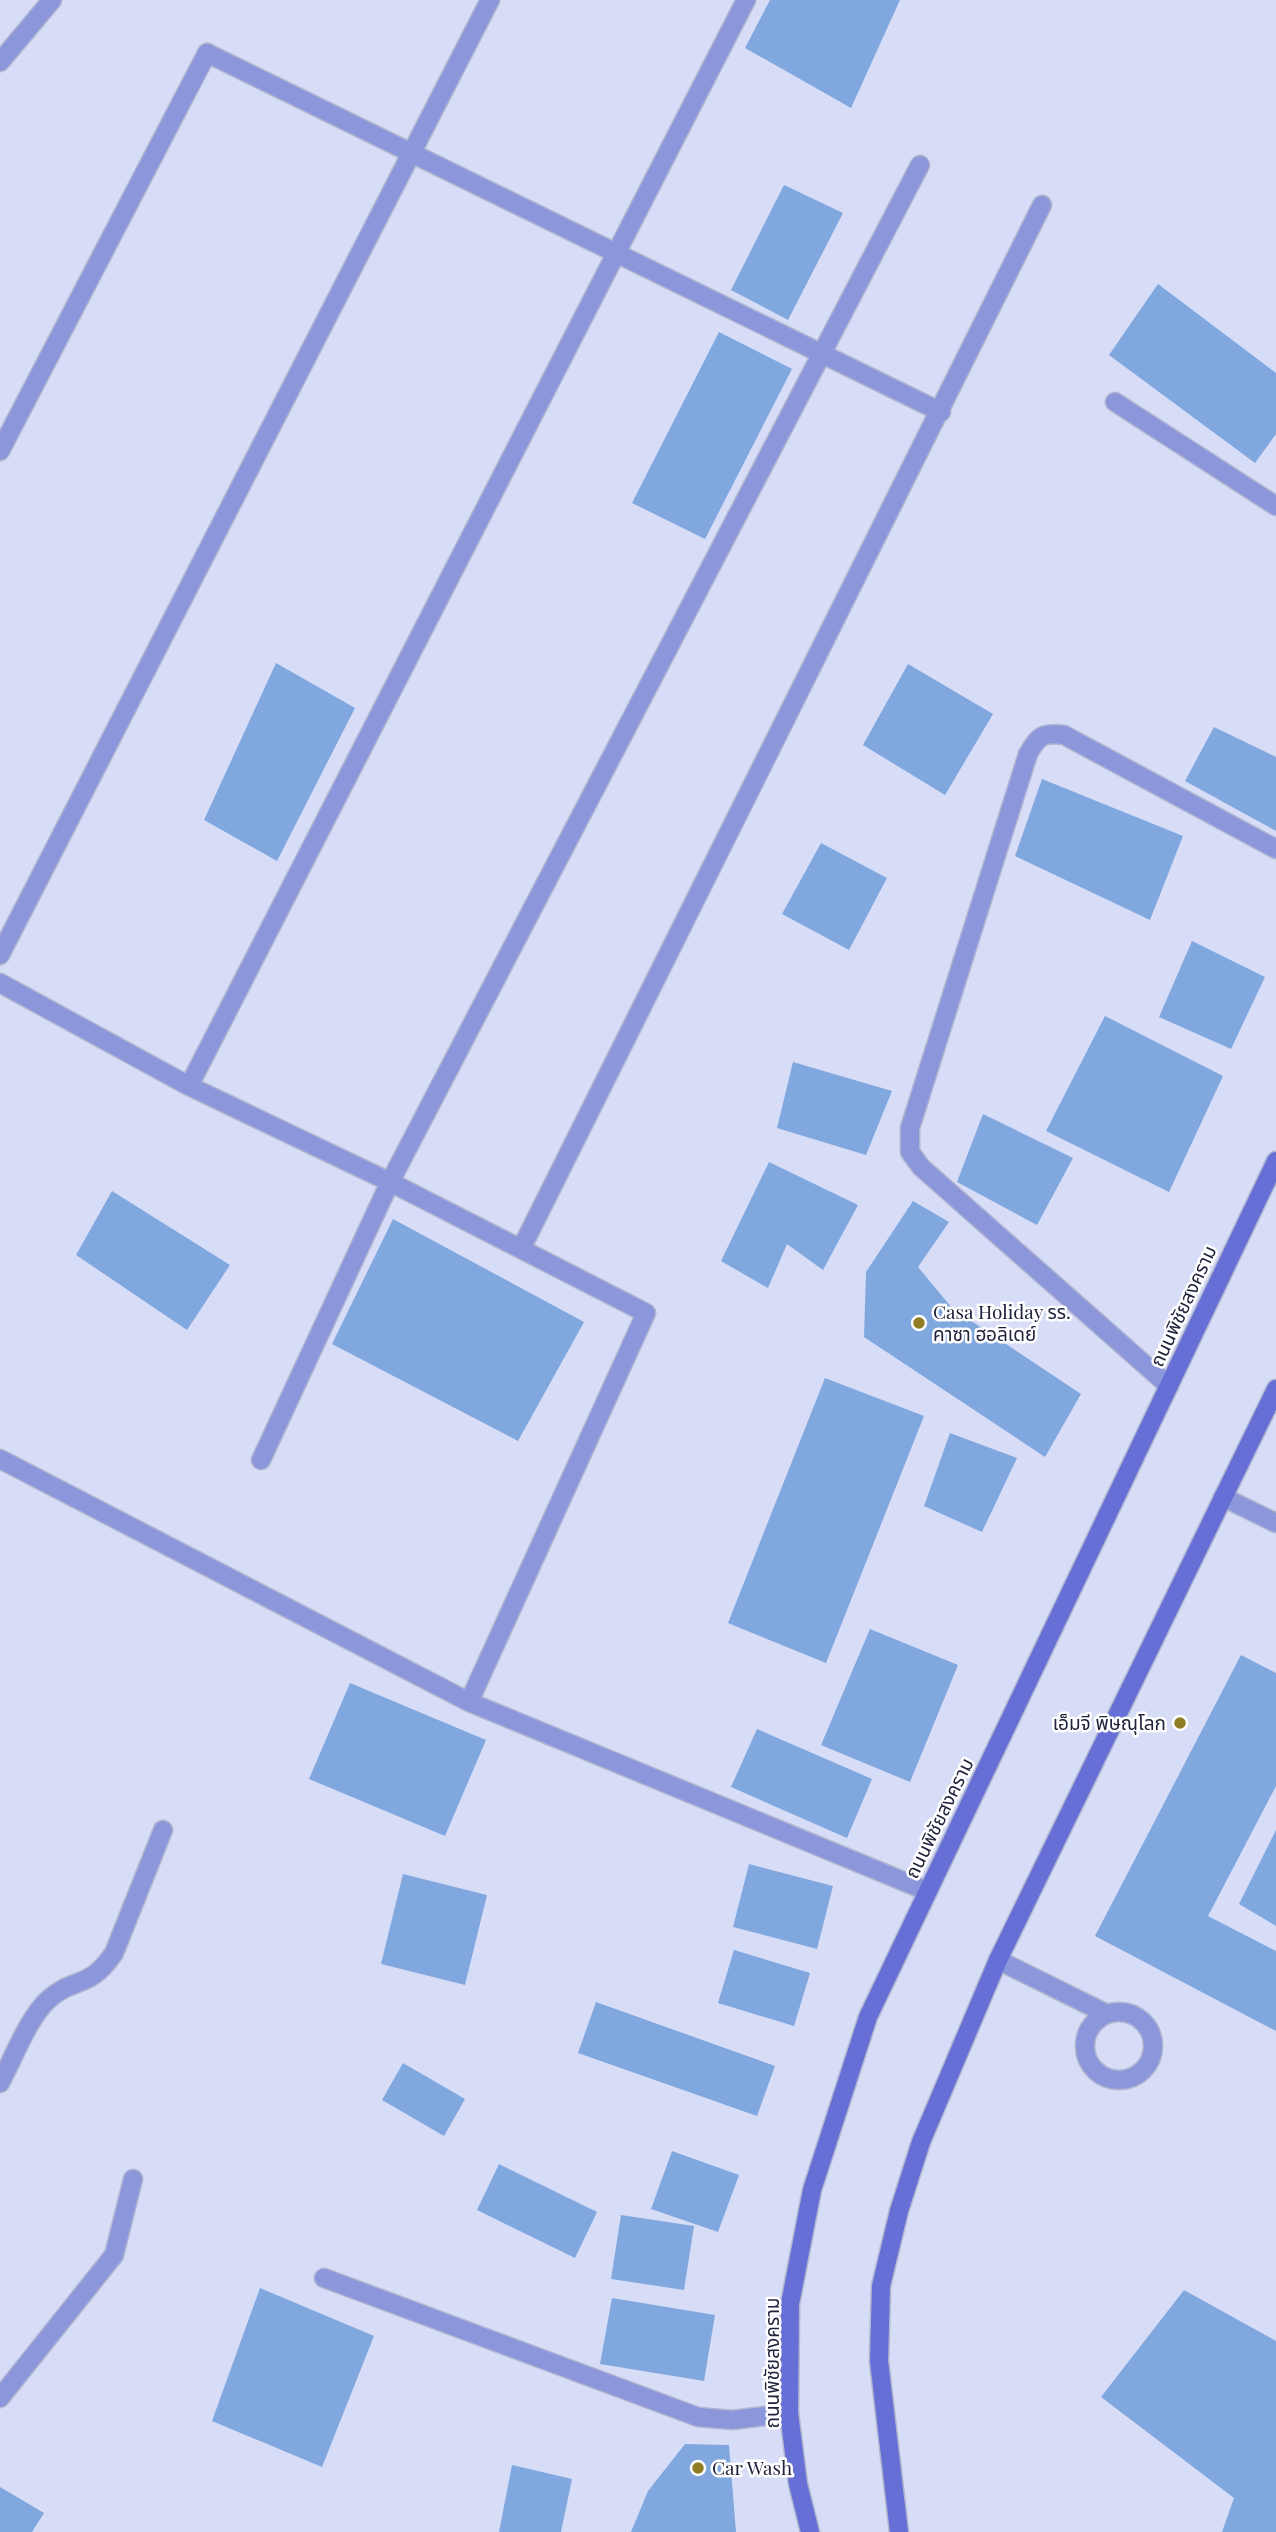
<svg xmlns="http://www.w3.org/2000/svg" width="1276" height="2532" font-family="'Playfair Display','Noto Sans Thai',serif">
<rect width="100%" height="100%" fill="#d7dcf7"/>
<path fill="#80a8df" d="M770 0H900L851 108 745 48Z
M784 185 843 213 788 320 731 290Z
M1158 284 1276 373V434L1255 463 1109 355Z
M719 332 792 369 705 539 632 503Z
M276 663 355 708 277 861 204 820Z
M908 664 993 714 945 795 863 745Z
M1214 727 1276 757V831L1185 781Z
M1042 779 1183 836 1150 920 1015 856Z
M821 843 887 878 849 950 782 914Z
M1192 941 1265 977 1231 1049 1159 1017Z
M1105 1016 1223 1076 1169 1192 1046 1131Z
M793 1062 892 1091 866 1155 777 1128Z
M983 1114 1073 1158 1037 1225 957 1182Z
M769 1162 858 1205 823 1270 787 1244 768 1288 721 1261Z
M112 1191 230 1265 187 1330 76 1255Z
M913 1201 949 1222 918 1267 952 1308 1081 1394 1045 1457 864 1337 866 1272Z
M393 1219 584 1322 518 1441 332 1344Z
M825 1378 924 1416 826 1663 728 1623Z
M950 1433 1017 1458 982 1532 924 1506Z
M870 1629 958 1665 910 1782 821 1745Z
M1241 1655 1276 1673V1786L1208 1916 1276 1951V2031L1095 1936Z
M350 1683 486 1740 445 1836 309 1779Z
M757 1729 872 1779 847 1838 731 1787Z
M1276 1830V1926L1239 1904Z
M749 1864 833 1886 817 1949 733 1927Z
M403 1874 487 1895 465 1985 381 1964Z
M734 1950 810 1973 794 2026 718 2003Z
M596 2002 775 2066 757 2116 578 2053Z
M403 2063 465 2099 444 2136 382 2100Z
M672 2151 739 2175 718 2232 651 2209Z
M499 2164 597 2212 575 2258 477 2210Z
M621 2215 694 2226 684 2290 611 2279Z
M260 2288 374 2336 322 2467 212 2421Z
M1184 2290 1276 2341V2532H1222L1234 2498 1101 2397Z
M612 2298 715 2315 704 2381 600 2364Z
M685 2444 729 2445 736 2532H631L648 2491Z
M512 2465 572 2479 561 2532H499Z
M0 2487 44 2513 32 2532H0Z"/>
<g fill="none" stroke-linecap="round" stroke-linejoin="round">
<defs>
<path id="lane" d="M207 53 941 412
M1115 402 1276 506
M1223 1497 1276 1523"/>
<path id="street" d="M0 62 52 0
M0 451 207 53
M0 955 490 0
M0 983 189 1086 390 1182 646 1313 469 1702
M189 1086 746 0
M521 1249 1042 205
M1169 1386 921 1167 910 1152V1128L1028 754C1038 736 1043 732 1064 735L1276 849
M0 1459 469 1702 927 1891
M261 1460 390 1182 920 165
M998 1960 1107 2014
M1085 2046a34 34 0 1 1 68 0a34 34 0 1 1-68 0Z
M0 2083C13 2059 29 2016 49 1999 75 1976 89 1990 114 1953L163 1830
M324 2278 698 2417 732 2420 789 2413
M0 2398 114 2255 133 2179"/>
<path id="secondary" d="M810 2532 798 2484 789 2413 790 2304 812 2190 868 2017 1276 1161
M899 2532 879 2361 881 2286 899 2211 921 2142 998 1960 1276 1389"/>
</defs>
<use href="#lane" stroke="#b2b7d1" stroke-width="21"/>
<use href="#street" stroke="#b2b7d1" stroke-width="21"/>
<use href="#secondary" stroke="#b2b7d1" stroke-width="21"/>
<use href="#lane" stroke="#8b96db" stroke-width="18"/>
<use href="#street" stroke="#8b96db" stroke-width="18"/>
<use href="#secondary" stroke="#666fd5" stroke-width="18"/>
</g>
<g fill="#907d24" stroke="#fff" stroke-width="2.5">
<circle cx="919" cy="1323" r="7"/>
<circle cx="1180" cy="1723" r="7"/>
<circle cx="698" cy="2468" r="7"/>
</g>
<g text-anchor="middle" stroke-width="5" stroke-linejoin="round" paint-order="stroke">
<g font-size="19" fill="#20233b" stroke="#fff">
<text transform="translate(1183 1306) rotate(-65)" y="7">ถนนพิชัยสงคราม</text>
<text transform="translate(939 1818) rotate(-64)" y="7">ถนนพิชัยสงคราม</text>
<text transform="translate(772 2363) rotate(-90)" y="7">ถนนพิชัยสงคราม</text>
</g>
<g font-size="19" fill="#20233b" stroke="#fff" text-anchor="start">
<text x="933" y="1319">Casa Holiday รร.<tspan x="933" dy="22">คาซา ฮอลิเดย์</tspan></text>
<text x="1166" y="1730" text-anchor="end">เอ็มจี พิษณุโลก</text>
<text x="712" y="2475">Car Wash</text>
</g>
</g>
</svg>
